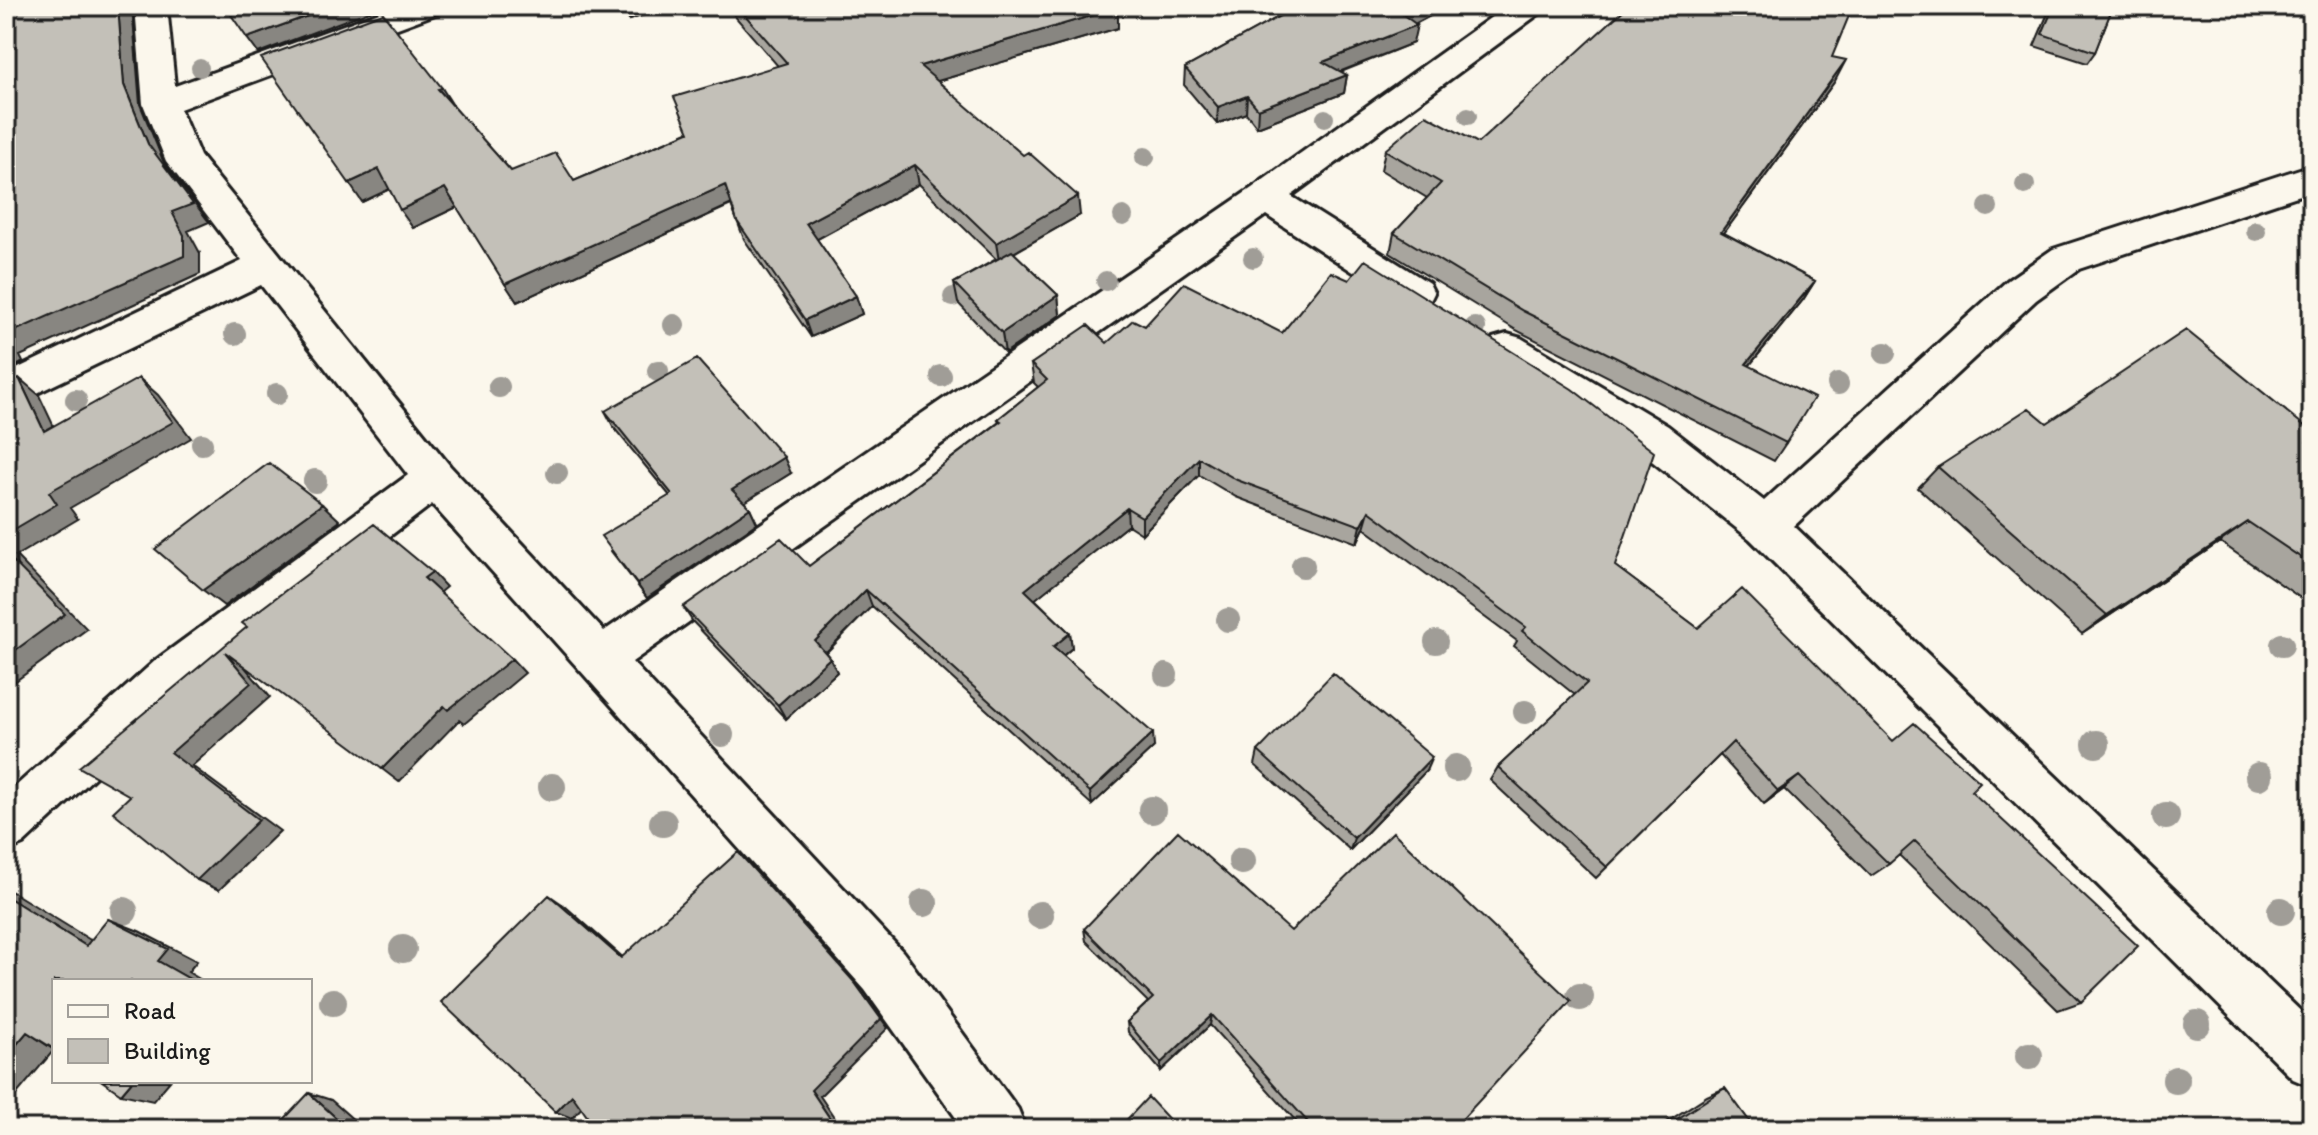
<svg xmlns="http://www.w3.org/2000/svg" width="2318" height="1135" font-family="Itim,sans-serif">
<rect width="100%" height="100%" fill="#fbf7ec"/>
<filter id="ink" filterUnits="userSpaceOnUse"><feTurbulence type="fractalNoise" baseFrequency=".0125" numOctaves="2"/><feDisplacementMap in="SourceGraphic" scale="16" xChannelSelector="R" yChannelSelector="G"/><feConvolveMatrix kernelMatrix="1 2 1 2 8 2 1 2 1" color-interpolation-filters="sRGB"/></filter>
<g filter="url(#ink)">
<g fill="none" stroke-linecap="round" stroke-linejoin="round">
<defs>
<path id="minor" d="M135 6H167L175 86 396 6H443L438 13 180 109 200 156 450 466 604 631 1252 188 1507 6H1545L1540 13 1291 196 1429 283 1434 293 1429 303 1415 307 1401 303 1266 215 632 662 903 952 1018 1109 1026 1129H964L865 990 432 504 188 690 23 844 6 851V795L156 660 408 475 261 285 6 408V374L242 261 166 161 143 104Z
M2312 165V191L2079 269 2036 300 1794 526 2312 1022V1087L2293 1079 1750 539 1638 450 1493 360 1487 349 1493 338 1507 334 1521 338 1668 426 1764 501 2008 280 2053 249Z"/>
</defs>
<use href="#minor" stroke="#1c1c1c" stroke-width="6"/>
<use href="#minor" fill="#fbf7ec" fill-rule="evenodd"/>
</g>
<g fill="#a09d97">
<circle cx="200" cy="68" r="9"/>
<circle cx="1468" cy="116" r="9"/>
<circle cx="1325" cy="118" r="9"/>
<circle cx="1145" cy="157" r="10"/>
<circle cx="2025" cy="185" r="10"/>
<circle cx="1988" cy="207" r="10"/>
<circle cx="1123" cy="216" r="10"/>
<circle cx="2256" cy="231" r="10"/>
<circle cx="1253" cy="258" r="10"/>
<circle cx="1106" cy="281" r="10"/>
<circle cx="953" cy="297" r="10"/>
<circle cx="674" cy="325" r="11"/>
<circle cx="1475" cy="328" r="11"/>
<circle cx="235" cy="334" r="11"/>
<circle cx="1885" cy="353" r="11"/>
<circle cx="658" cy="371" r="11"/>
<circle cx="941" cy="376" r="11"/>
<circle cx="1838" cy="384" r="11"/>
<circle cx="499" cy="387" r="11"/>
<circle cx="277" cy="394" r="11"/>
<circle cx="76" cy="400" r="11"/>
<circle cx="202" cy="444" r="11"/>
<circle cx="557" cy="473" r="11"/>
<circle cx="315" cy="481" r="12"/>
<circle cx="1303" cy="566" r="12"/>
<circle cx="1228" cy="620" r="12"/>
<circle cx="1436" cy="642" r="12"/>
<circle cx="2282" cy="645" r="12"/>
<circle cx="1166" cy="675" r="12"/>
<circle cx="1525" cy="712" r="12"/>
<circle cx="722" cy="735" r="12"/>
<circle cx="2096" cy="744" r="14"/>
<circle cx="1456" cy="768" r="14"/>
<circle cx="2259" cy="776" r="14"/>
<circle cx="552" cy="787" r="14"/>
<circle cx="1152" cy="810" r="14"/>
<circle cx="2166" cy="816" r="14"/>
<circle cx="663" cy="823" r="14"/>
<circle cx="1242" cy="861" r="14"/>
<circle cx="924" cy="903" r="14"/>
<circle cx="124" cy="911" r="14"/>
<circle cx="2281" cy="911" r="14"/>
<circle cx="1040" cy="915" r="14"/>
<circle cx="403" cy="949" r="14"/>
<circle cx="1580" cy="997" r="14"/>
<circle cx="333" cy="1002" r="14"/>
<circle cx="2197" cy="1024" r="14"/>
<circle cx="2029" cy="1056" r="14"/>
<circle cx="2176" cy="1080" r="14"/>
</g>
<path fill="#a8a59e" stroke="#1c1c1c" stroke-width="2" d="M620 6H671L629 20Z
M726 6H1116L1118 8V28L938 81 1080 215 1014 253 1058 295 1060 315 1005 353 958 303 954 283 996 259 919 184 817 239 856 296 862 314 811 337 744 239 731 205 517 302 457 207 413 228 389 189 362 202 453 106 511 171 574 181 688 132 778 66Z
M1298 6H1449L1415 24 1413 43 1341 72 1347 75 1344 93 1257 127 1246 113 1217 124 1184 85 1185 68Z
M2051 6H2113L2095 52 2087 63 2034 46Z
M1832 57 1835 81 1724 233 1815 281 1803 300 1749 366 1786 443 1774 461 1516 330 1390 253 1394 233 1427 198 1381 170 1385 150 1478 143Z
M1107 343 1615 566 1698 628 1892 741 1971 791 2081 1002 2058 1010 1899 855 1889 864 1871 876 1784 789 1764 804 1720 755 1596 878 1490 780 1498 767 1575 695 1514 646 1517 641 1364 528 1357 543 1236 497 1199 475 1142 534 1128 525 1035 599 1070 633 1072 648 1063 656 1154 747 1092 805 872 606 826 653 830 658 837 672 786 719 693 622 683 607 809 566 999 422 998 419 1038 387 1034 383 1031 364Z
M605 411 791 473 744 502 750 508 757 523 647 598 611 551 670 496 614 428Z
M2307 442 2312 445V606L2220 542 2082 634 1918 488 1938 467Z
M1258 751 1426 771 1350 850 1255 765Z
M1084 929 1454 1128 1455 1129H1303L1210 1025 1161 1071 1128 1032 1127 1022 1148 1002 1086 941Z
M1725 1088 1755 1129H1656L1707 1096Z"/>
<path fill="#888681" stroke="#1c1c1c" stroke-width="2" d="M118 6H133H132L140 104 164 163 209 222 188 231 200 253V274L20 356 23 362 6 372V335L148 144 124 85Z
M335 6H383L258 53 247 38Z
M623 6H671L629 20Z
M1418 6H1449L1399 32 1402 14Z
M1118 8V28L924 85 920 66Z
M1417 25 1413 43 1321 79 1323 62Z
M1846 60 1835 81 1711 251 1721 232Z
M1347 75 1344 93 1257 127 1258 109Z
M442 88 454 107 438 89Z
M1247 96 1246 113 1217 124 1218 107Z
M915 165 919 184 812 242 806 223Z
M379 169 392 188 362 202 349 183Z
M725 185 732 204 517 302 505 284Z
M445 188 457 207 413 228 400 210Z
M1078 196 1080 215 999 261 996 243Z
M1815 281 1803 300 1735 383 1746 364Z
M1058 295 1060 315 1005 353 1002 333Z
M856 296 862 314 811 337 805 320Z
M19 378 39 395 64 448 44 431Z
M139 378 158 395 191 438 70 508 78 519 16 556 87 629 6 688V534L49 492Z
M784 457 791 473 740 505 732 490Z
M1199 458V475L1142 534V517Z
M322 504 340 521 224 606 203 590Z
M750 508 757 523 647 598 637 584Z
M1127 508 1128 525 1028 605 1025 590Z
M1369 511 1364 528 1357 543 1361 526Z
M2248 522 2220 542 2082 634 2107 615Z
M432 572 446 587 439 593 424 578Z
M866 590 872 606 822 656 815 641Z
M1070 633 1072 648 1055 662 1053 647Z
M225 652 244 666 270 697 192 766 280 831 219 890 197 880 171 753Z
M830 658 837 672 786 719 778 705Z
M512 659 525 673 464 724 459 720 399 782 382 769 444 706Z
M1153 733 1154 747 1092 805 1090 792Z
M1432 757 1426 771 1350 850 1354 838Z
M1799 776 1784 789 1764 804 1778 791Z
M6 888 118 957 86 946 6 896Z
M549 895 565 906 635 968 621 958Z
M108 919 139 931 197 961 188 972 203 981H193L158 961Z
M855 983 888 1028 820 1096 842 1129H837L811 1090Z
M1212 1015 1210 1025 1161 1071V1063Z
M27 1032 54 1050 6 1107V1057Z
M132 1081H170L153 1101 121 1094Z
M309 1093 331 1100 364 1129H348Z
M572 1095 588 1101 572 1118 556 1112Z"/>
<path fill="#c3c0b8" stroke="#1c1c1c" stroke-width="2" d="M6 6H118L124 85 148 144 193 204 172 212 184 235V256L6 335Z
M225 6H335L247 38Z
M737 6H1116L1118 8 920 66 1023 155 1028 152 1078 196 996 243 915 165 806 223 856 296 805 320 737 221 725 185 505 284 445 188 400 210 379 169 349 183 261 58 383 13 442 88 438 89 511 171 556 153 574 181 689 132 674 97 787 63Z
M1298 6H1418L1402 14 1417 25 1323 62 1347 75 1258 109 1247 96 1218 107 1185 68Z
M1628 6H1853L1832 57 1846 60 1721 232 1815 281 1746 364 1814 398 1786 443 1523 311 1394 233 1441 183 1385 150 1426 115 1478 143Z
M2054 6H2113L2095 52 2042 34Z
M1012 251 1058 295 1002 333 954 283Z
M1365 260 1572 389 1654 452 1615 566 1698 628 1742 589 1893 741 1914 723 1980 782 1971 791 2138 946 2081 1002 1915 841 1889 864 1799 776 1778 791 1733 742 1607 867 1498 767 1587 683 1522 631 1526 627 1369 511 1361 526 1237 480 1199 458 1142 517 1127 508 1025 590 1070 633 1053 647 1153 733 1090 792 866 590 815 641 830 658 778 705 683 607 781 538 809 566 1001 421 998 419 1047 380 1031 364 1088 325 1107 343 1133 320 1145 326 1184 283 1282 333 1331 272 1349 280Z
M2186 330 2312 432V438L2307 442 2312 445V565L2248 522 2107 615 1938 467 2029 408 2047 423Z
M697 359 784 457 732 490 750 508 637 584 601 536 672 494 605 411Z
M19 378 44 431 139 378 173 422 49 492 57 504 6 534V384Z
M269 463 322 504 203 590 155 549Z
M374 524 432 572 424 578 512 659 448 710 444 706 382 769 225 652 251 683 171 753 259 820 197 880 113 812 130 796 79 767 247 627 242 623Z
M6 554 65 614 6 657Z
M1333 673 1432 757 1354 838 1258 751Z
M1178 831 1291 931 1393 832 1571 1001 1454 1128 1455 1129H1314L1212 1015 1161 1063 1127 1022 1153 998 1084 929Z
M738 852 855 983 881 1019 811 1090 837 1129H596L572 1095 556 1112 441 1002 549 895 621 958Z
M6 896 86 946 108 919 168 949 158 961 193 981H54V1049L27 1032 6 1057Z
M102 1081H132L121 1094Z
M1725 1088 1755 1129H1662Z
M309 1093 348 1129H275Z
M1148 1097 1178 1129H1118Z"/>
</g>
<rect width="2318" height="1135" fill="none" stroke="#fbf7ec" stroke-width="32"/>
<rect x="16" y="16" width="2286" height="1103" fill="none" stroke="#1c1c1c" stroke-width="3" filter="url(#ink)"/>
<rect x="52" y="979" width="260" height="104" fill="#fbf7ec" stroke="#a29f99" stroke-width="2"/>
<rect x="68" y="1005" width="40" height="12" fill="#fbf7ec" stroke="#a29f99" stroke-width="2"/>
<text x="124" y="1019" font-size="24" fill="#1c1c1c">Road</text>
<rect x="68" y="1039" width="40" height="24" fill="#c3c0b8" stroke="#a29f99" stroke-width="2"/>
<text x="124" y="1059" font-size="24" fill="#1c1c1c">Building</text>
</svg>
